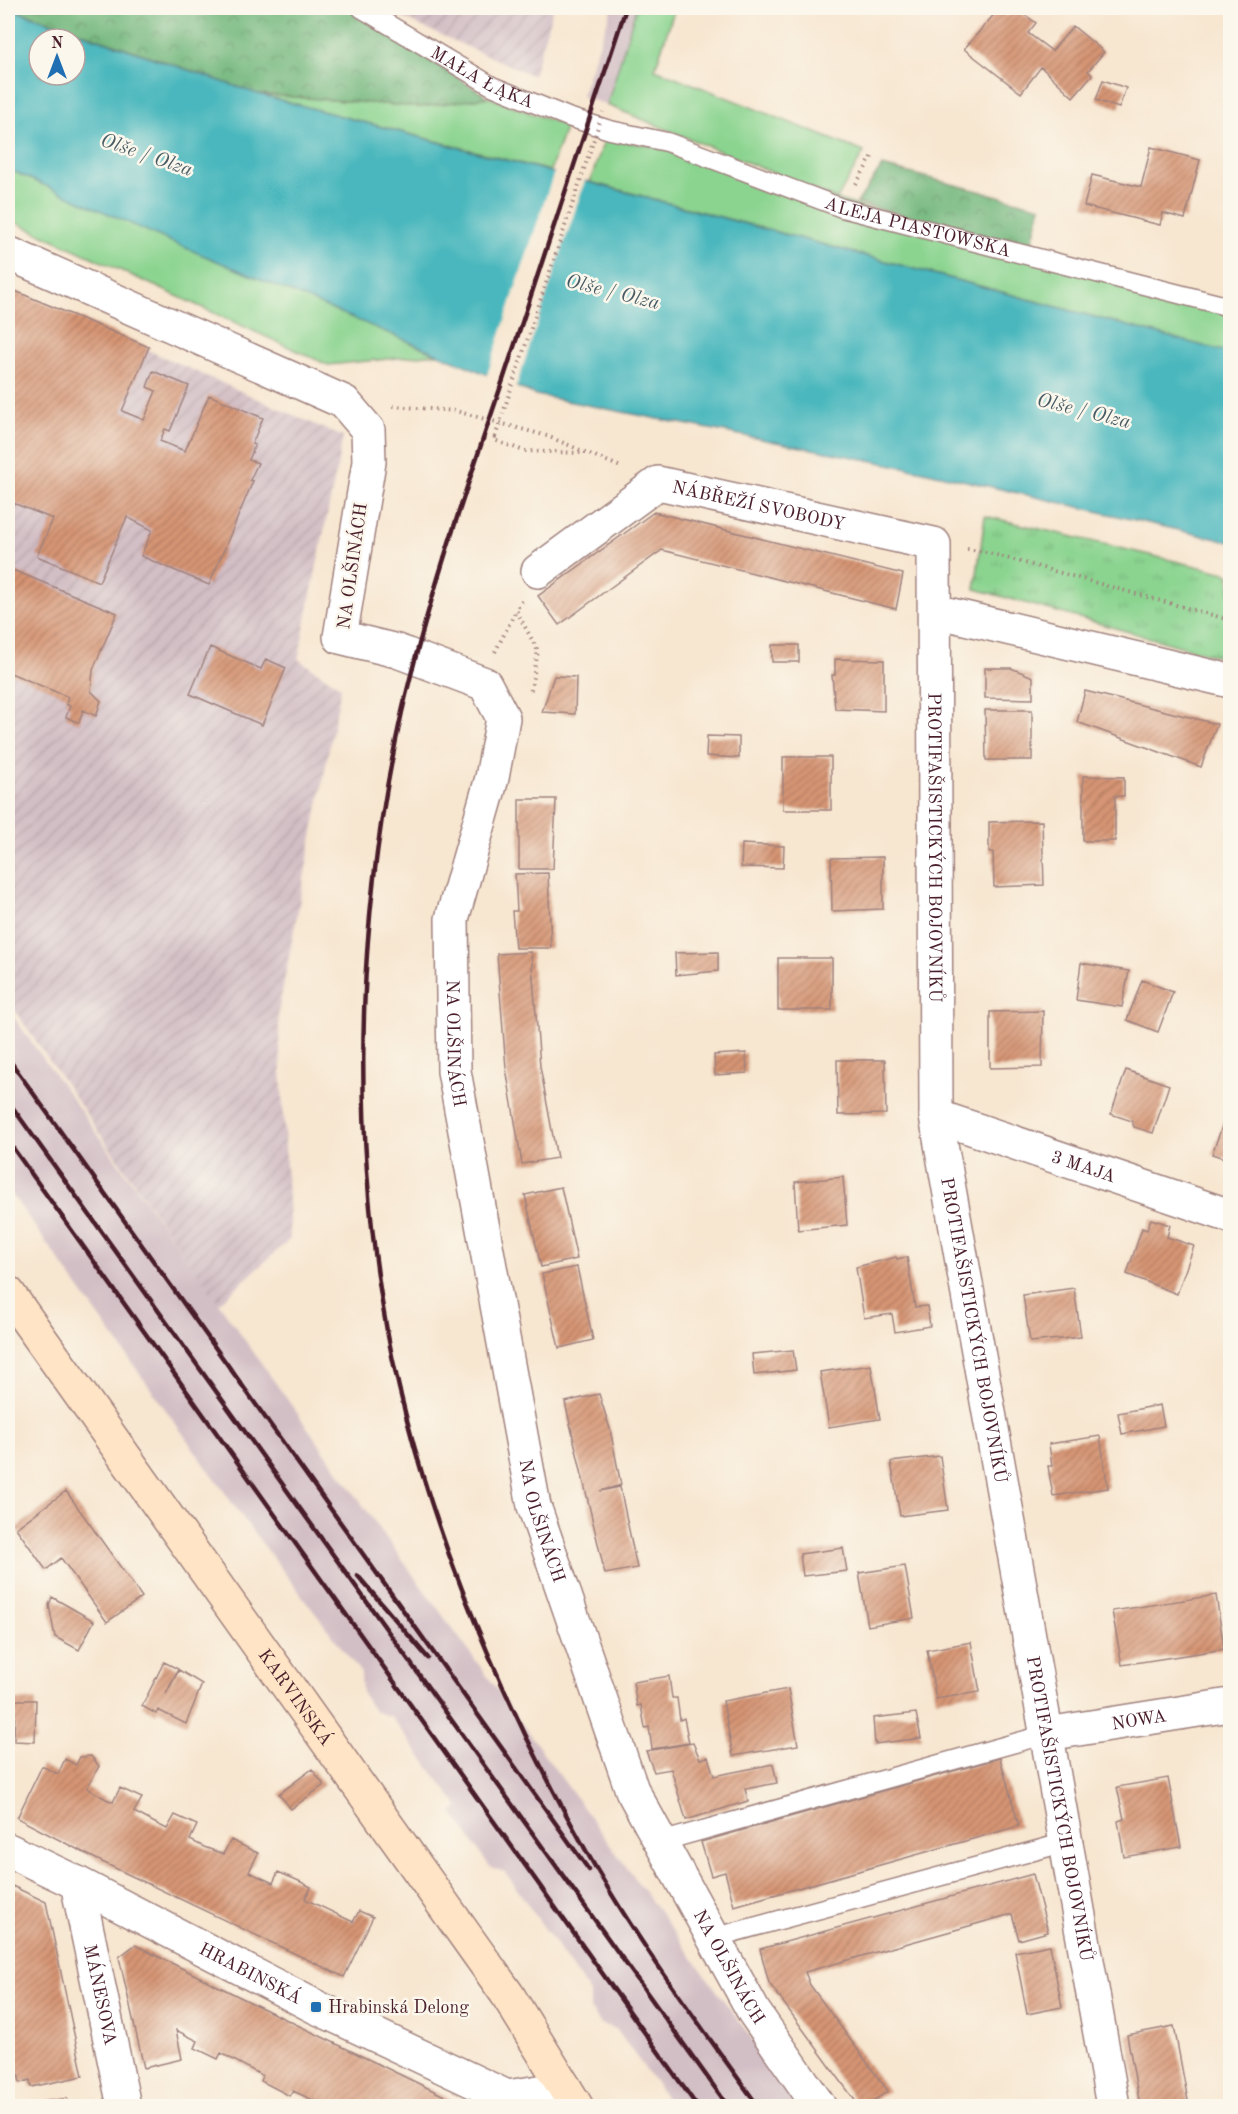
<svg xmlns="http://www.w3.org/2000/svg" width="1238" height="2114" font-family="'Old Standard TT',serif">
<defs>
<pattern id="industrial-furrows" width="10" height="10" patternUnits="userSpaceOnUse" patternTransform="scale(1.5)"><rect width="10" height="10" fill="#d2bec5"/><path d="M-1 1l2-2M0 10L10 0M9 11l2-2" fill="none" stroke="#b6a3a9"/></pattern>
<pattern id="forest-crowns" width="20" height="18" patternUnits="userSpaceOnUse" patternTransform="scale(1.5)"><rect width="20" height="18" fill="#70b67a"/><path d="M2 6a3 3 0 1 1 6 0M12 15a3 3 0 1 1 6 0" fill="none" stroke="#5e9364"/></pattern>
<pattern id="park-tufts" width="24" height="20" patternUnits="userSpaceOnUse" patternTransform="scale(1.5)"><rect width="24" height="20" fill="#8bd490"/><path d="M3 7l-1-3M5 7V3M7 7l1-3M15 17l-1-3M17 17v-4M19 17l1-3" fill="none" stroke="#79b67c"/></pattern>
<pattern id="building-hatch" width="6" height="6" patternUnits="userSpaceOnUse" patternTransform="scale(1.5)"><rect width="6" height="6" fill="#d69574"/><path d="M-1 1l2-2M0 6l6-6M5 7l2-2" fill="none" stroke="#b0795f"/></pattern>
</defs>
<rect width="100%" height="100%" fill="#fbf7ec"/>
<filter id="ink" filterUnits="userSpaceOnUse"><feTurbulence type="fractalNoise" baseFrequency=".0167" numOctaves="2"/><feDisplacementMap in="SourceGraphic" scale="12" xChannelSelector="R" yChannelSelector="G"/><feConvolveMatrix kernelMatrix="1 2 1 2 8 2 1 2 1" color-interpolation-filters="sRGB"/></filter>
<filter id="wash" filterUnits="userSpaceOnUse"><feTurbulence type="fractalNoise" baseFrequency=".008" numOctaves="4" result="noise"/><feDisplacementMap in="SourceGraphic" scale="24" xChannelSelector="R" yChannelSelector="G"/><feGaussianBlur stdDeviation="1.35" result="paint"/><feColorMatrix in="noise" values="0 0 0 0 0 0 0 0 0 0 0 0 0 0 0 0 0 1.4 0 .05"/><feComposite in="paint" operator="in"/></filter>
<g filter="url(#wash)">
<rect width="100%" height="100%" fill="#f7e6d0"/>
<path fill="url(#industrial-furrows)" d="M380 8H553L533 76Z
M8 288 343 437 298 659 341 687 278 1013 290 1239 218 1304 8 1001Z"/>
<path fill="#d2bec5" d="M612 8H636L607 105 581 96Z
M8 1009 395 1550 801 2106H672L616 2029 601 2024 590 2009V1993L505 1872 490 1867 452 1812 459 1807 391 1717 374 1711 362 1693 361 1673 248 1525 8 1189Z"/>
<path fill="#8bd490" stroke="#6a7a5e" stroke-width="1.5" d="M636 8H675L655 69 864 152 837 199 607 105Z
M258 94 421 107 488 97 566 126 550 171Z
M605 138 657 147 1230 314V353L590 182Z
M8 169 437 354 328 365 8 219Z"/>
<path fill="url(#forest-crowns)" stroke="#5d6a52" stroke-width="1.5" d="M10 8H347L488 97 421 107 258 94Z
M882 166 1041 207 1030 249 857 203Z"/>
<path fill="url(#park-tufts)" stroke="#6a7a5e" stroke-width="1.5" d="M985 516 1230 574V660L975 589Z"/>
<path fill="#48b7bd" stroke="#496b74" stroke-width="1.5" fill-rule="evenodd" d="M8 8 258 94 1230 353V542L919 470 536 395 174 243 8 169ZM39 39H75V75H39Z"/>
<path fill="#f7e6d0" d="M555 169 586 178 515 390 486 378Z"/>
<g id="blocks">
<path fill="url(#building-hatch)" d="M1015 8 1036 23 1028 33 1052 51 1073 26 1104 52 1088 71 1092 75 1073 97 1041 67 1021 93 964 49 998 10 1007 16Z
M1103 80 1126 88 1119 108 1096 100Z
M1151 147 1200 160 1185 219 1163 213 1160 225 1084 206 1092 175 1141 187Z
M8 288 149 347 122 411 144 420 156 391 147 387 153 371 189 386 170 431 165 429 160 441 185 451 209 395 263 418 252 444 255 445 249 460 258 463 250 480 253 481 209 585 141 556 152 530 127 517 99 582 37 556 53 519 8 501Z
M654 512 903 574 896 609 662 550 559 625 538 596Z
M8 568 117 613 93 670 91 691 101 701 96 716 83 710 79 723 66 717 70 706 66 704 68 697 8 672Z
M772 645H799V662H772Z
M210 647 261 669 266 659 286 668 262 725 190 694Z
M835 659 884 660V711L835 709 832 675H835Z
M985 668H1011L1033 677V699L985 698Z
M554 676 576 677 575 714 542 712Z
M1085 691 1217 724 1201 767 1077 722Z
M985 710H1032V760H986Z
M707 736 739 737V758L706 756Z
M783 757H831V810H783Z
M1083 776 1124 777V796H1115V841H1083Z
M519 799H556L553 869H519Z
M1042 821 1044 885 994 887 993 852H989V822Z
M742 844 784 846 783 868 741 867Z
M883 857V909L832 911 831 858Z
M548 873 551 948H515L512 911H517L515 874Z
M531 952 540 1066 557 1158 522 1164 506 1068 497 954Z
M718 952V971L676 975 675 953Z
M778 958H832V1010H778Z
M1081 963 1129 971 1122 1007 1076 1000Z
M1142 980 1173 992 1158 1032 1127 1020Z
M1043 1011 1042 1067 990 1068V1012Z
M746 1053 747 1073 715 1075 714 1055Z
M837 1060H885L886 1114 838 1115Z
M1126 1070 1169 1085 1153 1133 1134 1127 1132 1121 1111 1114Z
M1230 1105V1160L1212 1154Z
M843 1177 847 1225 798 1230 795 1182Z
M561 1187 577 1259 541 1267 525 1195Z
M1151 1219 1170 1225 1167 1237 1194 1246 1177 1294 1127 1274 1142 1228 1147 1230Z
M896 1257 897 1259 907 1257 915 1307 927 1306 930 1326 895 1332 892 1314 864 1318 856 1267Z
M577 1267 593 1340 559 1348 542 1274Z
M1074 1288 1081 1337 1030 1342 1023 1295Z
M793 1350 796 1370 754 1375 752 1354Z
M871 1365 880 1419 829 1427 820 1372Z
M599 1394 610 1429 621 1485 600 1491 620 1487 637 1568 605 1574 565 1402Z
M1160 1405 1164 1426 1122 1434 1118 1413Z
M1100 1436 1108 1488 1053 1496 1048 1466H1052L1049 1444Z
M940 1456 948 1510 900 1516 891 1462Z
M66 1491 142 1597 107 1622 61 1558 46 1570 16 1528Z
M843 1548 847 1571 803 1576 800 1554Z
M905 1566 914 1618 868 1626 859 1573Z
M1216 1595 1224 1649 1122 1665 1112 1611Z
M52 1597 94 1621 79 1650 55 1637 49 1605Z
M971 1642 980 1692 936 1699 927 1650Z
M164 1662 178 1669 166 1694 179 1670 202 1684 186 1724 158 1710 156 1714 142 1706Z
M669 1676 672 1698H677L680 1720 684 1718 689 1743 652 1749 649 1727 645 1728 641 1705 637 1706 633 1682Z
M788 1689 798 1745 733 1756 723 1701Z
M15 1700H36L35 1742 14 1741Z
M916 1713 921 1738 875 1744 873 1718Z
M693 1743 700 1759 708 1757 714 1776 773 1764 777 1783 745 1789 748 1801 686 1820 671 1769 654 1772 646 1751Z
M91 1756 99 1766 87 1788 106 1799 113 1802 120 1788 142 1798 134 1812 151 1821 167 1829 175 1815 197 1825 190 1840 204 1847 223 1854 231 1840 258 1853 249 1872 273 1883 278 1872 299 1881 311 1887 305 1899 353 1922 359 1911 373 1917 344 1977 98 1860 17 1818 42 1766 58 1774 65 1759 76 1765 80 1757Z
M1000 1758 1019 1826 734 1906 725 1872 711 1876 701 1842Z
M312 1769 324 1785 291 1809 279 1794Z
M1168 1778 1181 1847 1124 1857 1118 1821 1124 1819 1117 1787Z
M1033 1874 1048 1932 1019 1940 1012 1914 805 1972 810 1985 888 2091 866 2106H859L769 1983 760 1949Z
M8 1884 46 1902 83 2076 31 2087 30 2080 20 2083 8 2025Z
M135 1945 256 2005 465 2106H326L293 2091 290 2096 261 2081 263 2076 221 2053 218 2059 195 2048 198 2041 176 2030 182 2059 144 2068 119 1957Z
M1050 1945 1062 2007 1027 2014 1015 1952Z
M1174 2026 1189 2106H1140L1127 2035Z
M67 2098 69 2106H31L30 2104Z"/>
</g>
</g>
<g filter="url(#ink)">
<use href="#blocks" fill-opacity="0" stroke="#a0827e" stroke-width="1.5"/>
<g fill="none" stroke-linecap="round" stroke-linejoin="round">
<defs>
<g id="lane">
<path id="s1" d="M361 8 492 86 568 117 610 130 667 142 842 208 1230 307"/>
<path d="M660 1842 1047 1734"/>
<path d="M713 1938 1067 1842"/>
</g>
<g id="street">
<path id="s2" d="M8 253 344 402 368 430 369 462 340 637 397 651 485 684 503 718 492 778 452 919 454 1071 534 1506 632 1790 754 2012 819 2106"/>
<path id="s3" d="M538 571 658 483 934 544 936 1116 1113 2106"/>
<path d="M935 611 1230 681"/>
<path id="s4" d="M936 1116 1230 1216"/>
<path id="s5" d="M1047 1734 1230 1705"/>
<path id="s6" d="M8 1850 77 1883 316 2007 507 2097 565 2088"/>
<path id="s7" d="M77 1883 124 2106"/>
</g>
<g id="secondary">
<path id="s8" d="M8 1293 507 1994 576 2106"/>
</g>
</defs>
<use href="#lane" stroke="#a0827e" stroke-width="21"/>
<use href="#street" stroke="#a0827e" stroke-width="36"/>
<use href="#secondary" stroke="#a0827e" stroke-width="36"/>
<path stroke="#a0827e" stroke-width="4" stroke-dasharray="1.5 4.5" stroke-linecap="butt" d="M856 184 872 157
M393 406 456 411 547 436 621 467
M495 437 494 440 524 451 584 453
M967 549 985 552 1230 620
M522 601 516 610 538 651 530 694
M495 652 516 611"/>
<use href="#lane" stroke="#fff" stroke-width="18"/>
<use href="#street" stroke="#fff" stroke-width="33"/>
<use href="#secondary" stroke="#ffe4c6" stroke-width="33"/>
<path stroke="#4a1f2b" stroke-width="4.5" d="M626 8C585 132 544 256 503 380 466 489 428 599 402 712 359 904 351 1108 382 1302 413 1494 494 1688 589 1856 639 1944 700 2025 758 2106
M8 1058 589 1870
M8 1101 728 2106
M8 1141 697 2106
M358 1576 428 1658"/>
<path stroke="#a0827e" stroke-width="4" stroke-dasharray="1.5 4.5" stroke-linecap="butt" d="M495 437 603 112"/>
</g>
</g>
<rect fill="#1f6fb2" stroke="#fbf7ec" stroke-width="2" x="310" y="2001" width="12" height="12" rx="3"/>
<g text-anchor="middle" stroke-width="5" stroke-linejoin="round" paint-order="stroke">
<g font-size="18" fill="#4a1f2b" stroke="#fbf7ec">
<text dy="6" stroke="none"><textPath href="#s1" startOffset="140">MAŁA ŁĄKA</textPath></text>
<text dy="6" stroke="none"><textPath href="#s1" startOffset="602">ALEJA PIASTOWSKA</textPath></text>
<text dy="6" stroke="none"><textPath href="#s3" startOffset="252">NÁBŘEŽÍ SVOBODY</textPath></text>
<text transform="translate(352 566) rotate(-82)" y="6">NA OLŠINÁCH</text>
<text dy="6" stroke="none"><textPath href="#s3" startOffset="735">PROTIFAŠISTICKÝCH BOJOVNÍKŮ</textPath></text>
<text dy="6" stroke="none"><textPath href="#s2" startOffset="1137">NA OLŠINÁCH</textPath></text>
<text dy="6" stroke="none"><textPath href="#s4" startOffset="156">3 MAJA</textPath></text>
<text dy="6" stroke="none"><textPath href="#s3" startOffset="1221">PROTIFAŠISTICKÝCH BOJOVNÍKŮ</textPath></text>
<text dy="6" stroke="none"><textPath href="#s2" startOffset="1623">NA OLŠINÁCH</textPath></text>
<text dy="6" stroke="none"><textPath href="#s8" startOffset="496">KARVINSKÁ</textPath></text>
<text dy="6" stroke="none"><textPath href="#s5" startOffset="93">NOWA</textPath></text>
<text dy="6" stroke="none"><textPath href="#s3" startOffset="1707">PROTIFAŠISTICKÝCH BOJOVNÍKŮ</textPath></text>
<text dy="6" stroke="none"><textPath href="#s2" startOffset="2109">NA OLŠINÁCH</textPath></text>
<text dy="6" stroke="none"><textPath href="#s6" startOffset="272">HRABINSKÁ</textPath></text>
<text dy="6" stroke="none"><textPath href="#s7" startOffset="114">MÁNESOVA</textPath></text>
</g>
<g font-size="18" fill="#4a1f2b" stroke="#fbf7ec" text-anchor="start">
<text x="328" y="2013">Hrabinská Delong</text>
</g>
<g font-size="20" font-style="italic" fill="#495c65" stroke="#fbf7ec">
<text transform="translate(147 154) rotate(19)" y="7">Olše / Olza</text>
<text transform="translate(613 291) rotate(14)" y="7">Olše / Olza</text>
<text transform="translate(1084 410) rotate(14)" y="7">Olše / Olza</text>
</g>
</g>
<rect width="1238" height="2114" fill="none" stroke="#fbf7ec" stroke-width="30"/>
<g transform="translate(57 57)"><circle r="28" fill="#fbf7ec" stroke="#b4a19f" stroke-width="1.5"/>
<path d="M0-4.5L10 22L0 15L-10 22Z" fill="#1f6fb2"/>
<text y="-9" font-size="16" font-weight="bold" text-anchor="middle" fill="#4a1f2b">N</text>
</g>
</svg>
